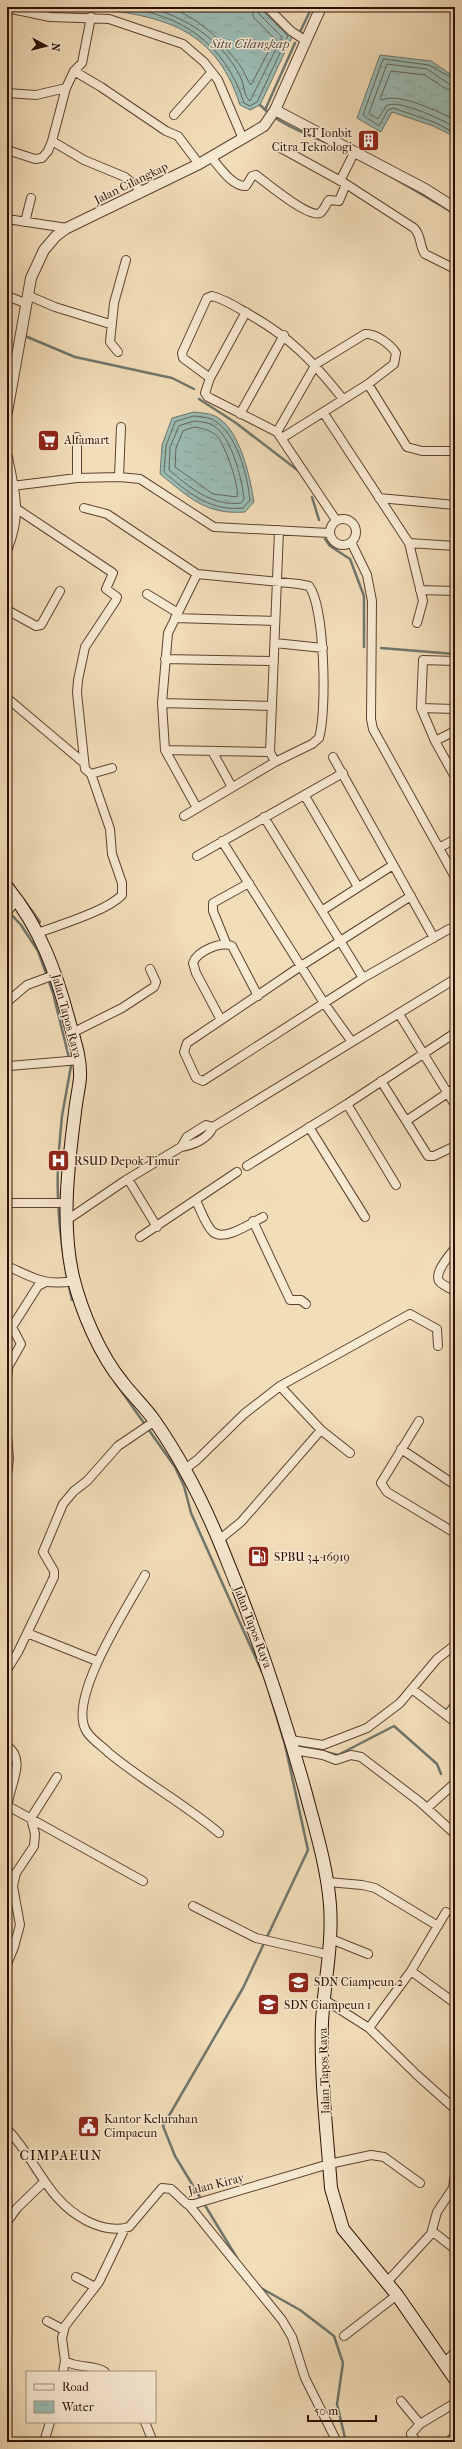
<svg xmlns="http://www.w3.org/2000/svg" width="462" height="2449" font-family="'IM FELL French Canon',serif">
<defs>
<pattern id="water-ripples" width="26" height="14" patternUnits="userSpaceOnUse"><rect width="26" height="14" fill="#9bbbb3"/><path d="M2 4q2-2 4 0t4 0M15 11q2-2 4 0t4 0" fill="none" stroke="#86a098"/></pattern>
</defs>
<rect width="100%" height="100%" fill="#f2ddb9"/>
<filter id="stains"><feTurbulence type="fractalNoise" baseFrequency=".005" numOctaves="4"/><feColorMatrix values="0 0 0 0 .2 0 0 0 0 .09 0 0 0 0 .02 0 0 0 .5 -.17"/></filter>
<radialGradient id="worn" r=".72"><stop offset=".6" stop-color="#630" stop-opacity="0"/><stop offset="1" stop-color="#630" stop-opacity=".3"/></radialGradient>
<path fill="url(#water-ripples)" stroke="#6f766c" d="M80 7H264L293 35 260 105 250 110 240 105C214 23 156 15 80 7Z
M380 55 431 61 455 77V137L433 126 392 112 381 132 357 118Z
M194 412C200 413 210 413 215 416 240 428 250 477 254 502L245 512C205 515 189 497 160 474L162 445 172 418Z"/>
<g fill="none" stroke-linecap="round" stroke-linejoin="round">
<path stroke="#64655a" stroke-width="1" d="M119 7C180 13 225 43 244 103L250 106 257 102 288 36 263 11 262 7
M147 7C186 17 221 39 240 76 244 83 244 97 250 101L282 37 259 14 257 7
M168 7C203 20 219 38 241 67 245 72 247 81 251 85L275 39 254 18 251 7
M455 80 429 65 383 59 363 115 379 126 388 110 393 108 434 122 455 133
M455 85 449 84 427 69 387 64 369 113 378 119 386 106C398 98 442 120 455 127
M455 91 446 89 425 75 391 71 380 99 382 100C399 92 439 112 455 120
M194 416C200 417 210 417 215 421 238 436 247 475 250 500L243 508C211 512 187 492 164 472L166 446 175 422Z
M195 421C200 422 206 422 210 424 231 432 242 479 244 499L241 503C213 507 189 487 169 470L170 447 179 426Z
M195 427C204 429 211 430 218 437 225 446 240 487 237 497L213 494 175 467 176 448 183 431Z"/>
<path stroke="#6f766c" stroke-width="2.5" d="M299 34 312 7
M260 105 270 114
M265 110 295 43
M274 117C291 129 310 135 329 144 372 165 414 189 455 214
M25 336 75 357 172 378 194 389
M199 399 236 423 300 472
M312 497 319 520
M325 539 330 546 350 559 364 596V647
M381 648 455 654
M7 877 15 888
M24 900 40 922
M9 912 21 925 38 951 53 993 71 1066 62 1116 59 1149
M58 1167C56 1212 62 1256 72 1300
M115 1382 175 1467 184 1486 191 1513 262 1672
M326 1752 338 1755 394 1726 437 1764 441 1774
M237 2258 175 2156 163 2126 243 1988 308 1850 285 1745 268 1688
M259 2287 300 2310 334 2336 343 2363 337 2404 346 2442"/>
<defs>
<path id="minor" d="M267 7 291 31 306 41
M7 8 50 17 109 19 183 44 204 62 218 80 243 139
M74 71 101 87 166 131 178 136 199 164
M7 93 36 95 66 88
M174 115 212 72
M52 141 84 160 125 177 142 191
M279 147 346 184 414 228C422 236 419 246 425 254L455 269
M7 150 35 159 42 158 48 151 52 141 66 88 74 71 82 63 91 17
M211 157C219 166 232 187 246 186L252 176 256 175C265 182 310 219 320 213 324 210 326 204 329 200L339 201 346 184
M340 181 354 153
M7 219 67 228
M25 222 31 198
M27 295 55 307 110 324
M7 296 25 303
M246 312 210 378 205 393 208 397 277 432 336 520
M118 352 110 342 114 303 126 260
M210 378 183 358 182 353 207 298 212 296C224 299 235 306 245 312 289 336 312 360 343 399
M368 384 407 447 422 451H455
M323 412 409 543 423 601 417 623
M240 414 284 335
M277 432 316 364 365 334C376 333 391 345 396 353L394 364 368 384 282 438
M77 437V478
M119 477 121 427
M12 486 77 478 119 477 140 479 214 527 329 533
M379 498 455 505
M84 508 107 514 197 574 299 584 309 586C325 607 327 712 319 738L312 744 275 762 184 816
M17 509 113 573 106 589 117 597 116 600 85 647 78 680 77 693 85 769 91 774 112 768
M330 532a13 13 0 1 1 26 0a13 13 0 1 1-26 0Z
M351 542 367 575 372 601 371 719 373 729 455 877
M409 543 455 546
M197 574 168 633 162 703 165 750 197 808
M420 590 455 591
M147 594 178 613
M7 610 36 626 41 625 60 591
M175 618 275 621
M275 643 323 648
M165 659 274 661
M455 661 423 660 421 708 435 741 455 777
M7 698 84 763
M162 703 272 706
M421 708 455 709
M435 741 455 731
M165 750 270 752
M212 751 232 787
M333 757 434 938
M275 762 270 752 279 530
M305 796 358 887
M264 817 363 978
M222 841 324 1003 352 1042
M439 848 455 839
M197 856 343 773
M411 896 301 966 187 1043 184 1052 196 1078 203 1081 363 978 449 929
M323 910 393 865
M7 912 17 900
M38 933C59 925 107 911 122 895V883L112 854 110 829 91 774
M226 943 213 911V903L249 883
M7 1002 27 985 57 974
M399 1014 455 1105
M221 1020 196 973 193 963C197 951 221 941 232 946L258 996
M72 1033 122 1008 154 987 156 982 150 969
M9 1066 80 1060
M381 1081 428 1156H434L455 1146
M347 1104 396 1185
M406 1121 455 1088
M309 1127 365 1217
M181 1147 187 1137 206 1125 213 1127
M247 1166 347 1104 455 1033
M128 1179 157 1227
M196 1201C201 1210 205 1224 212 1231 223 1243 251 1223 263 1217
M7 1203H67
M67 1220 126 1180 181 1147C193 1145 208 1139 213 1127L455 979
M253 1221 290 1300H301L306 1304
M140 1237 237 1172
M455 1248C450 1255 434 1272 439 1281 442 1285 451 1289 455 1291
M7 1266C34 1278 44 1286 74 1281
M7 1379 8 1367 21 1344 12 1327 38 1286 44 1283
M280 1386 321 1430 350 1453
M419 1421 381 1483 387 1492 455 1533
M7 1436 9 1459 7 1475
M401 1449 455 1485
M185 1469 197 1460 244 1414 280 1386 410 1314 437 1329 438 1346
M219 1540 241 1522 321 1430
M145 1575C129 1605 65 1701 87 1732 92 1740 102 1746 109 1753 144 1782 185 1804 219 1833
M27 1633 97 1661
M7 1670 18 1652 54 1577V1571L43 1552 63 1504 74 1491 87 1481 118 1446 155 1421
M412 1689 455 1722
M447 1716 455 1705
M291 1740 323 1745 367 1728 400 1703 437 1659 455 1645
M7 1746C28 1760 8 1787 8 1806L143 1881
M294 1750 323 1755 336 1760 351 1755 361 1757 420 1802 455 1834
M427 1808 455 1783
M328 1882 362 1885 375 1888 438 1926
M193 1906 256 1938 330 1955
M331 1939 368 1954
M7 1964 14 1947 20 1925 13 1886 16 1873 34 1846 35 1834 31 1818 57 1777
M411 1971 452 2001
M325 2000 369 2028 417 2075 455 2109
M369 2028 411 1971 446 1912
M7 2129C37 2160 46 2200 87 2221 99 2227 115 2231 129 2227L162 2188 171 2189 187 2204H194L329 2164 371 2155 384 2157 420 2183
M189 2205 282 2320 292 2337 305 2378 337 2442
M7 2222 17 2208 44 2182
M432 2231 455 2249
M76 2277 95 2287
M387 2282 431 2234 437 2212 453 2188 455 2174
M47 2321 64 2330
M344 2336 397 2295
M65 2361C79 2369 94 2364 105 2372
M444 2363 455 2352
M63 2372 65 2361 62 2338 65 2326 99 2282 125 2228
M401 2401 420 2424 455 2403
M145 2422 153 2442
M44 2442 50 2422
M417 2442 411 2434 420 2424
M448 2442 455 2436"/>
<path id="tertiary" d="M275 110 425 189 455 208
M7 412 31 278 44 250 56 236 67 228 199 164 264 126 275 110 321 7
M7 457C14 494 21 512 7 548"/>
<path id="secondary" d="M7 887C41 929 56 972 70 1024 75 1042 81 1059 80 1078 79 1089 76 1101 75 1112 68 1166 61 1224 73 1277 82 1313 100 1355 123 1383 133 1396 145 1407 154 1420 182 1460 204 1504 222 1548 255 1628 282 1708 305 1790 315 1828 327 1866 330 1905 333 1945 324 1983 322 2022 320 2077 327 2133 331 2188L343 2229 397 2295 455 2379"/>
</defs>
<use href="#minor" stroke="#5e4230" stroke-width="10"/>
<use href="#tertiary" stroke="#5e4230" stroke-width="12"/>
<use href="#secondary" stroke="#2d0f02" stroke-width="14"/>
<use href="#minor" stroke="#f7e9d2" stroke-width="8"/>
<use href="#tertiary" stroke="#f7e9d2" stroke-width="10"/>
<use href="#secondary" stroke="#f7e9d2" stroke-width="12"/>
</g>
<defs>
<symbol id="building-square" viewBox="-11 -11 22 22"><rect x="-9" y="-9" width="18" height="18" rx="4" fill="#8f2418" stroke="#f7e9d2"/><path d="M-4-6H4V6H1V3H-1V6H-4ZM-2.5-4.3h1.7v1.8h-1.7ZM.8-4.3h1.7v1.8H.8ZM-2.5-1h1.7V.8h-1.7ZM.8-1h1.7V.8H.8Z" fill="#fff"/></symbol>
<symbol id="supermarket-square" viewBox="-11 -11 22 22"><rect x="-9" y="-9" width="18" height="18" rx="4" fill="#8f2418" stroke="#f7e9d2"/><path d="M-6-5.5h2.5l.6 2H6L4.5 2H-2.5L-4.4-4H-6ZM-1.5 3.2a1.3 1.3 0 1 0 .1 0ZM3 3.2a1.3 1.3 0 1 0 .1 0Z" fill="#fff"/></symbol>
<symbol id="hospital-square" viewBox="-11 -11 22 22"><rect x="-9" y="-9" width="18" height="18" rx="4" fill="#8f2418" stroke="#f7e9d2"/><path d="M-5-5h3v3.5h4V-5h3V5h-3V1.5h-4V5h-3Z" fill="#fff"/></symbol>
<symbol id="fuel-square" viewBox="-11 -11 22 22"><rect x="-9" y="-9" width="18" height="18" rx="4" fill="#8f2418" stroke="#f7e9d2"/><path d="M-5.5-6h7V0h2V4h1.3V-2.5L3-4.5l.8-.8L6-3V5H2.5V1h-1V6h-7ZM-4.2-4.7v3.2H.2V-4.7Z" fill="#fff"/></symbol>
<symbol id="school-square" viewBox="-11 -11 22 22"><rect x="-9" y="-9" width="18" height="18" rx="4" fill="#8f2418" stroke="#f7e9d2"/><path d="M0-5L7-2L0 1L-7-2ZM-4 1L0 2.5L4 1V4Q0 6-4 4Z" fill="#fff"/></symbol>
<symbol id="civic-square" viewBox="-11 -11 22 22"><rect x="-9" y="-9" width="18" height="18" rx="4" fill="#8f2418" stroke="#f7e9d2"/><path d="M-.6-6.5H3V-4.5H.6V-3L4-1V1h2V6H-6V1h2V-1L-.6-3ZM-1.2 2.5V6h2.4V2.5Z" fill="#fff"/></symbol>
</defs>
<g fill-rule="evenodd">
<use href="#building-square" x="356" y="128" width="25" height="25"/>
<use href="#supermarket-square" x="36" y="428" width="25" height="25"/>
<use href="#hospital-square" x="46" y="1148" width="25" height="25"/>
<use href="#fuel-square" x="246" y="1544" width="25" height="25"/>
<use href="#school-square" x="286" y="1970" width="25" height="25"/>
<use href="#school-square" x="256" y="1992" width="25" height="25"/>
<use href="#civic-square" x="76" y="2114" width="25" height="25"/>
</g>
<g text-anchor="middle" stroke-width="3" stroke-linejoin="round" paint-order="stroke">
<g font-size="12" fill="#2d0f02" stroke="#f7e9d2" text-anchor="start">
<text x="352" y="137" text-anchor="end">PT Ionbit<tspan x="352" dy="14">Citra Teknologi</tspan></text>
<text x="64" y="444">Alfamart</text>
<text x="74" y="1165">RSUD Depok Timur</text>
<text x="274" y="1561">SPBU 34-16919</text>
<text x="314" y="1986">SDN Ciampeun 2</text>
<text x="284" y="2009">SDN Ciampeun 1</text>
<text x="104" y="2123">Kantor Kelurahan<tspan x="104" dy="14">Cimpaeun</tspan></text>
</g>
<g font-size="12" fill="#2d0f02" stroke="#f7e9d2">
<text transform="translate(131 183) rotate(-26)" y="4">Jalan Cilangkap</text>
<text transform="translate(67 1016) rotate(75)" y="4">Jalan Tapos Raya</text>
<text transform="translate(253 1627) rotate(69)" y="4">Jalan Tapos Raya</text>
<text transform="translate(324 2071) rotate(-92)" y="4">Jalan Tapos Raya</text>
<text transform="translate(216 2184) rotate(-14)" y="4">Jalan Kiray</text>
</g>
<g font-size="13" font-style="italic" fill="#544b40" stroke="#f7e9d2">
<text x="250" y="48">Situ Cilangkap</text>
</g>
<g font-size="14" letter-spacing="1" fill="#2d0f02" stroke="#f7e9d2">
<text x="61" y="2160">CIMPAEUN</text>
</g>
</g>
<rect width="462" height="2449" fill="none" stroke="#f2ddb9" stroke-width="24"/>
<rect x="8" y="8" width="446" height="2433" fill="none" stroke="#2d0f02" stroke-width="2"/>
<rect x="12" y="12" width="438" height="2425" fill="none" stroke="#2d0f02"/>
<rect x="26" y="2371" width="130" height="52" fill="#f7e9d2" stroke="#a6927f"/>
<rect x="34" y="2384" width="20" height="6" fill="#f7e9d2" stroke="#a6927f"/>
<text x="62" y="2391" font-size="12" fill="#2d0f02">Road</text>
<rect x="34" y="2401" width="20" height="12" fill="url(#water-ripples)" stroke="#a6927f"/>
<text x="62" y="2411" font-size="12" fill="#2d0f02">Water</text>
<g transform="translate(46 46) rotate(97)" stroke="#f7e9d2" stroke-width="3" paint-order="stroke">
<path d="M0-3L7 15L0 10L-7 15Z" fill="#2d0f02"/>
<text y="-6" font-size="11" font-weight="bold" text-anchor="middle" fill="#2d0f02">N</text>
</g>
<path d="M308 2415v6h68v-6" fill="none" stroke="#2d0f02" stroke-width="2"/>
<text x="314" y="2415" font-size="12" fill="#2d0f02" stroke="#f7e9d2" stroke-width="3" paint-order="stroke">50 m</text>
<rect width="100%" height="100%" filter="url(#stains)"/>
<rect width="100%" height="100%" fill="url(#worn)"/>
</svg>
